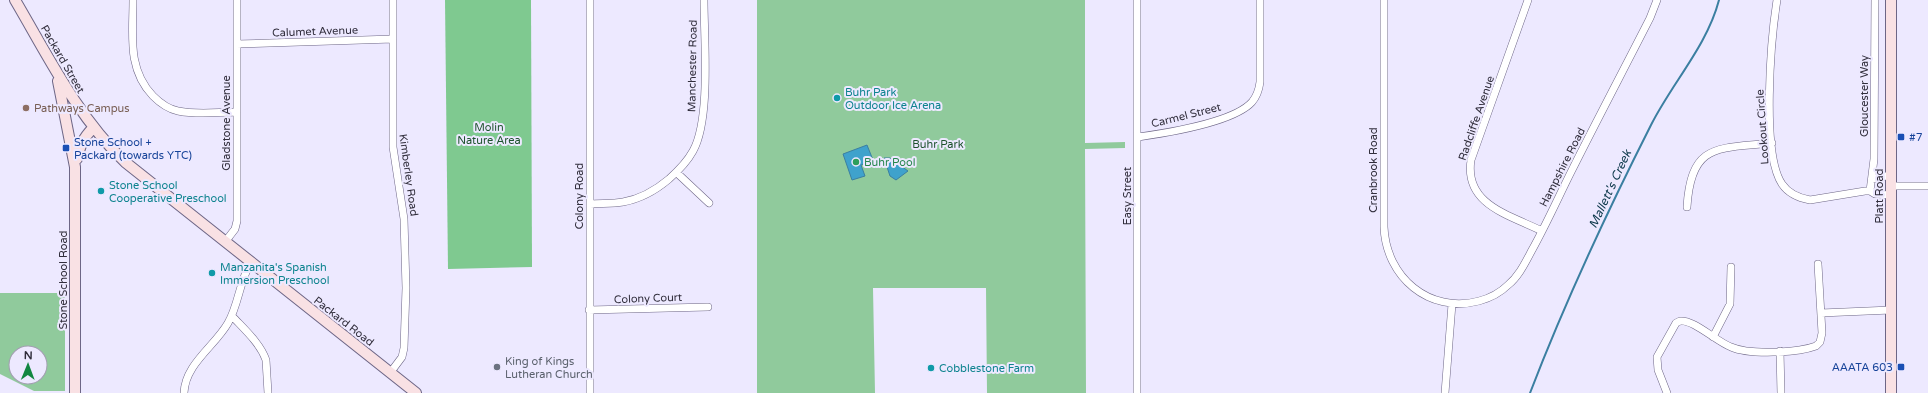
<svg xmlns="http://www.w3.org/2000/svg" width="1928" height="393" font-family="'Varela Round',sans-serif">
<rect width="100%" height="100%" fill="#ede9ff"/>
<path fill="#90ca9c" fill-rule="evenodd" d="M757 0H1085V143L1125 142V148L1085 149 1086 393H987L986 288H873L875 393H757Z
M0 293H65V391H34L0 374ZM16 353H40V377H16Z"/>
<path fill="#7fc990" d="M445 0H531L532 267 448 269Z"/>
<path fill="#3fa2cc" stroke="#3b7fa1" d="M867 145 873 160 861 165 865 176 852 180 843 154Z
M884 158H890L908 171 896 180 890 176Z"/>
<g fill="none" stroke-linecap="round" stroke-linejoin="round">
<path stroke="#3b7fa1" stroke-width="2" d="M1530 393C1565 302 1607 212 1651 125 1672 83 1707 46 1719 0"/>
<defs>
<path id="minor" d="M133 0C133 35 127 69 153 96 160 103 168 109 178 111 197 115 218 112 237 112
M590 0V393
M1137 0V393
M1384 0V227C1386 277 1429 314 1479 301 1490 298 1500 293 1508 285 1519 276 1525 263 1532 250 1546 225 1558 198 1571 172 1597 120 1624 69 1650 18L1657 0
M1528 0 1471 160C1464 205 1510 215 1542 231
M1777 0C1771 38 1761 153 1782 184 1788 193 1799 198 1810 200L1865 191H1870L1875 194 1891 195
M237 44 393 39
M1138 137C1166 133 1233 123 1252 102 1257 96 1259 90 1260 82V0
M677 173 709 203
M1872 179 1891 175
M1891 186H1928
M1870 191 1874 159 1875 0
M590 204C601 203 612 204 623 202 640 199 656 190 669 179 678 171 687 162 693 151 711 119 704 39 704 0
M1687 207C1691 142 1718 149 1772 143
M225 242 235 229 237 221V0
M589 310 708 307
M1821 313 1891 310
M232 316C244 329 260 343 266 360L268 393
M1713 337 1730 304 1731 267
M1780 351 1781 393
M390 373 402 357 404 348 406 288 404 219 393 147V0
M184 393C185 364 215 346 228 323 239 304 239 282 251 262
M1445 393 1452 304
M1667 393 1658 370 1657 357 1676 323 1680 321C1693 319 1717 342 1731 347 1749 355 1797 353 1816 346L1820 342 1822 333 1818 264"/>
<path id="secondary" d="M15 0C48 56 77 116 125 162L416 393
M58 81 75 167V393
M77 159C80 146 83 138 93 128
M1891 393V0"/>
</defs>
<use href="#minor" stroke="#6d6686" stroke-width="8"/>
<use href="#secondary" stroke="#6d6686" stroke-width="12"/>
<use href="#minor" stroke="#fff" stroke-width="7"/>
<use href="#secondary" stroke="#f9e1e4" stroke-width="10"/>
</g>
<g fill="#0f9aa8" stroke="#ede9ff" stroke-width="1.5">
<circle cx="837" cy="98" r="4"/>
<circle cx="101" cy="191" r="4"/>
<circle cx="212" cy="273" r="4"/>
<circle cx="931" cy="368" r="4"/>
</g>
<circle fill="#8d6e63" stroke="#ede9ff" stroke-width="1.5" cx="26" cy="108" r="4"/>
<g fill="#1a4fb4" stroke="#ede9ff" stroke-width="1.5">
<rect x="1897" y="133" width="8" height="8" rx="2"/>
<rect x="62" y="144" width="8" height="8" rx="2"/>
<rect x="1897" y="363" width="8" height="8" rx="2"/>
</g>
<circle fill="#2e9e5b" stroke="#ede9ff" stroke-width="1.5" cx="856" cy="162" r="4"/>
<circle fill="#6b7280" stroke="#ede9ff" stroke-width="1.5" cx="497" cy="367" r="4"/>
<g text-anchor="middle" stroke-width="4" stroke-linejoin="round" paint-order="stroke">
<g font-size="11" fill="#312e3c" stroke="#ede9ff">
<text transform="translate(315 31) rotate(-2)" y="4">Calumet Avenue</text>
<text transform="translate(63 59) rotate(60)" y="4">Packard Street</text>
<text transform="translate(692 66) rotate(-89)" y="4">Manchester Road</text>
<text transform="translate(1864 96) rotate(-90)" y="4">Gloucester Way</text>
<text transform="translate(1186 115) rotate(-14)" y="4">Carmel Street</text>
<text transform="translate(1476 118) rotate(-71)" y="4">Radcliffe Avenue</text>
<text transform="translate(226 123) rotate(-90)" y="4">Gladstone Avenue</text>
<text transform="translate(1762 127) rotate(-94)" y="4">Lookout Circle</text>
<text transform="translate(1562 167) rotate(-63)" y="4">Hampshire Road</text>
<text transform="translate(1373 170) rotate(-90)" y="4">Cranbrook Road</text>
<text transform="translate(409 175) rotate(82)" y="4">Kimberley Road</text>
<text transform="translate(579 196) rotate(-90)" y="4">Colony Road</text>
<text transform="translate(1127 196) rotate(-90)" y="4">Easy Street</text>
<text transform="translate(1879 196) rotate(-90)" y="4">Platt Road</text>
<text transform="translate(63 280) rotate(-90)" y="4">Stone School Road</text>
<text transform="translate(648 298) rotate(-2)" y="4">Colony Court</text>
<text transform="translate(344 321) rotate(38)" y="4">Packard Road</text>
</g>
<g font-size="11" fill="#0d838f" stroke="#ede9ff" text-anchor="start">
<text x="845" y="96">Buhr Park<tspan x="845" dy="13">Outdoor Ice Arena</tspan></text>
<text x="109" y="189">Stone School<tspan x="109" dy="13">Cooperative Preschool</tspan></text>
<text x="220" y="271">Manzanita's Spanish<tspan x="220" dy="13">Immersion Preschool</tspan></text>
<text x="939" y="372">Cobblestone Farm</text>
</g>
<g font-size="11" fill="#785e54" stroke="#ede9ff" text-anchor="start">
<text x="34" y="112">Pathways Campus</text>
</g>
<g font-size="11" fill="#1e532e" stroke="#ede9ff">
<text x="489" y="131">Molin<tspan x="489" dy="13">Nature Area</tspan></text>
<text x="938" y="148">Buhr Park</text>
</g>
<g font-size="11" fill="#164399" stroke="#ede9ff" text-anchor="start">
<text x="1909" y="141">#7</text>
<text x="74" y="146">Stone School +<tspan x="74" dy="13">Packard (towards YTC)</tspan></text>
<text x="1893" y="371" text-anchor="end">AAATA 603</text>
</g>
<g font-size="11" fill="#27864d" stroke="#ede9ff" text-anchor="start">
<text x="864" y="166">Buhr Pool</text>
</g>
<g font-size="11" fill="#5b616d" stroke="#ede9ff" text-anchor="start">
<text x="505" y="365">King of Kings<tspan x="505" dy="13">Lutheran Church</tspan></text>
</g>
<g font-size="12" font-style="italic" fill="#0e394c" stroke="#ede9ff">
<text transform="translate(1610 189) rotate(-65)" y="4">Mallett's Creek</text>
</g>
</g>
<g transform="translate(28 365) rotate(1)"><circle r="19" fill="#ede9ff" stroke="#a29eb1"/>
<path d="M0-3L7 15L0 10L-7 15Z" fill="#128741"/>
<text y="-6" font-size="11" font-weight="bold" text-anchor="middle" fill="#312e3c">N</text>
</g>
</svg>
